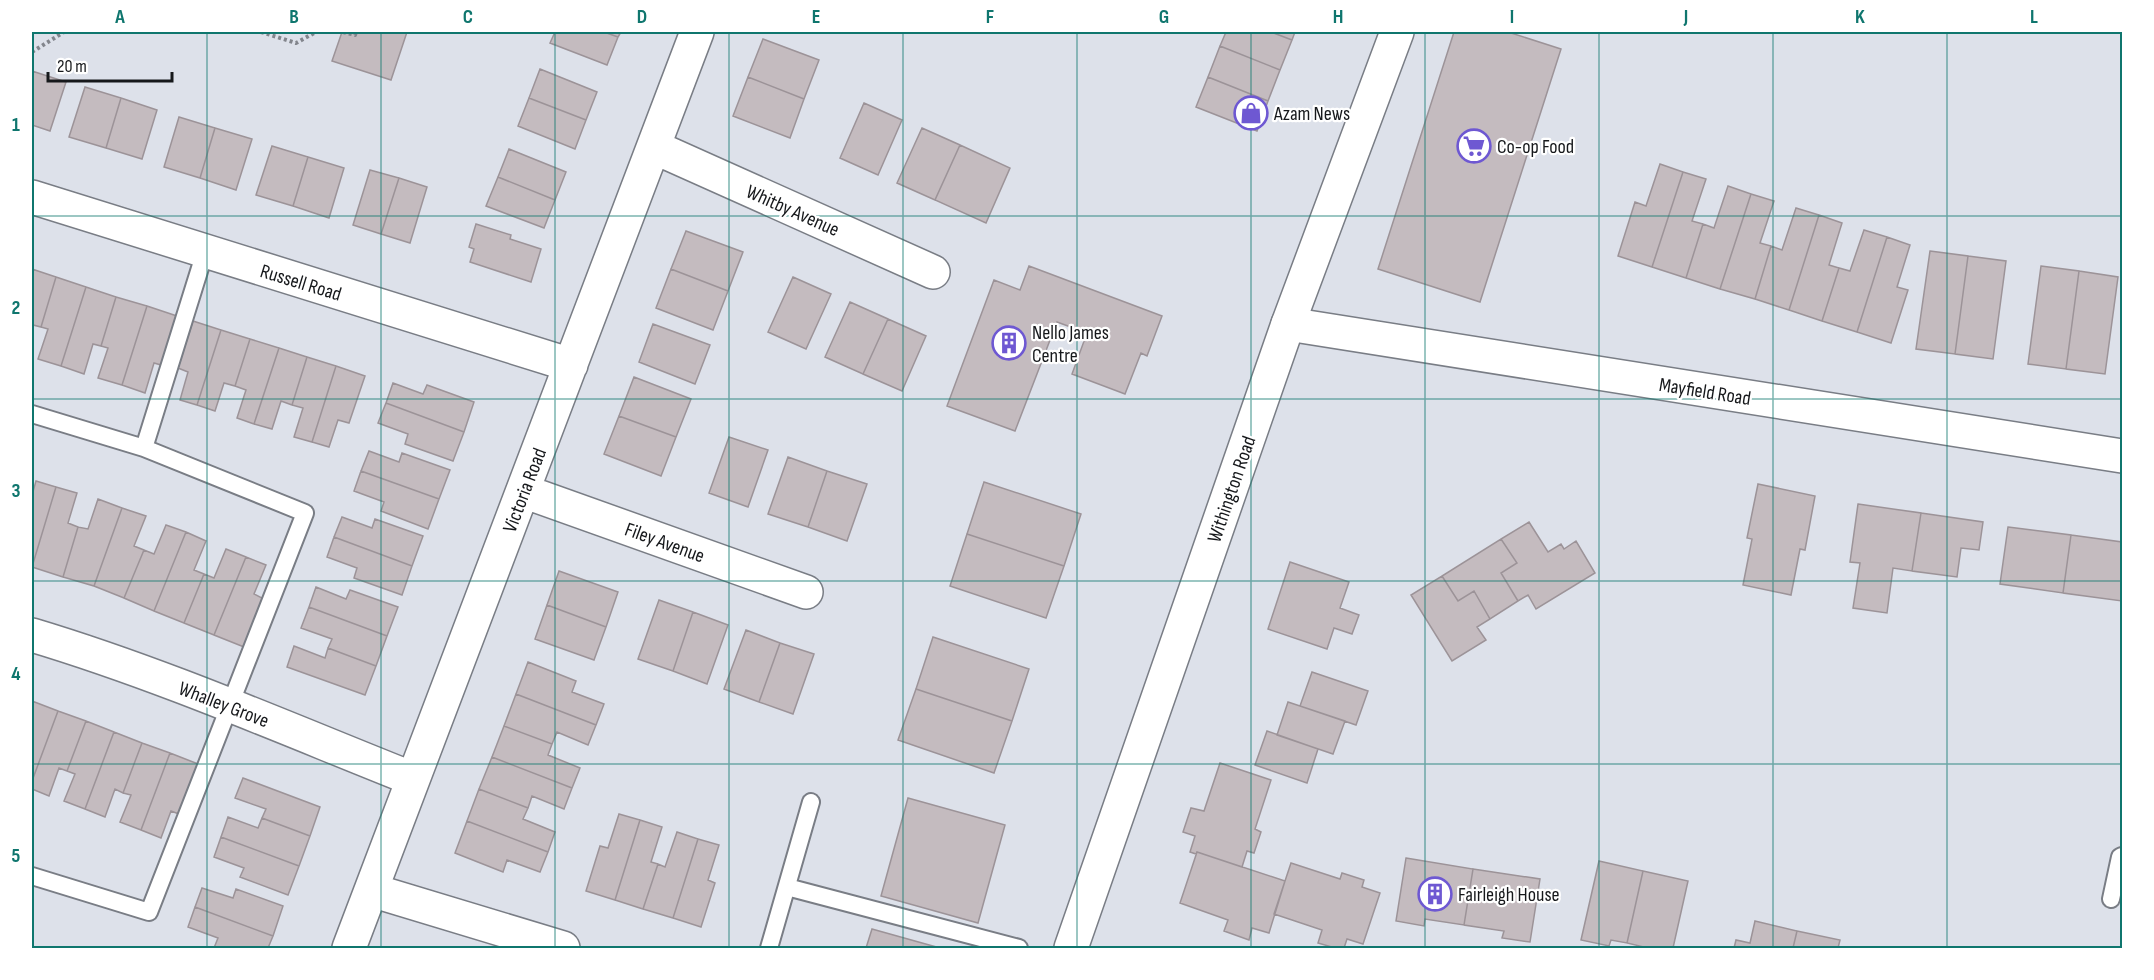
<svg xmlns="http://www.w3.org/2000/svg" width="2154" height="980" font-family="'Sofia Sans Condensed',sans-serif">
<rect width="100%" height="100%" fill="#dde1ea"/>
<path fill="#c4bbbf" stroke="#9c9398" stroke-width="1.5" d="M342 32H407L391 80 332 61Z
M555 32H604L618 37 607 65 550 43Z
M604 32H621L618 37Z
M1226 32H1271L1292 40 1280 70 1220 46Z
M1271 32H1295L1292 40Z
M1454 32H1508L1561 49 1480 302 1378 269Z
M763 39 819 60 804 99 748 77Z
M1220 46 1280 70 1268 101 1208 77Z
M540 69 597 92 586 120 529 98Z
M32 71 66 82 50 131 32 125Z
M748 77 804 99 790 138 733 116Z
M1208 77 1268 101 1257 131 1196 107Z
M85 87 121 98 106 148 69 137Z
M121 98 157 110 142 159 106 148Z
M529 98 586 120 575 149 518 126Z
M864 103 902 120 878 175 840 158Z
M179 117 215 128 200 178 164 167Z
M215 128 252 139 236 190 200 178Z
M922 128 960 145 935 200 897 183Z
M960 145 1010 168 986 223 935 200Z
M272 146 308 157 293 206 256 195Z
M509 149 566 172 555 200 498 177Z
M308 157 344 168 329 218 293 206Z
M1660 164 1683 172 1652 267 1618 256 1635 202 1646 206Z
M370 170 399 178 381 234 353 225Z
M1683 172 1706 179 1692 221 1703 224 1686 278 1652 267Z
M498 177 555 200 544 228 486 206Z
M399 178 427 187 410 243 381 234Z
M1728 186 1751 194 1720 289 1686 278 1703 224 1714 228Z
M1751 194 1774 201 1760 243 1771 246 1755 299 1720 289Z
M1796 208 1819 215 1789 310 1755 299 1771 246 1782 250Z
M1819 215 1842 223 1829 265 1839 268 1822 321 1789 310Z
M476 224 511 235 510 239 541 249 531 282 470 262 474 249 469 247Z
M1864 230 1887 237 1857 332 1822 321 1839 268 1850 271Z
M686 231 743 252 728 291 671 269Z
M1887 237 1910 245 1897 287 1908 290 1891 343 1857 332Z
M1930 251 1968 256 1955 354 1916 349Z
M1968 256 2006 261 1993 359 1955 354Z
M1029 266 1162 316 1147 356 1141 353 1125 394 1072 374 1087 333 1057 322 1015 431 947 406 994 280 1020 290Z
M2041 266 2079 271 2066 369 2028 364Z
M32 269 56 277 41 327 33 325 32 329Z
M671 269 728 291 713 330 656 308Z
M2079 271 2118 277 2105 374 2066 369Z
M56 277 86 287 61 366 38 359 48 329 41 327Z
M793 277 831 294 806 349 768 332Z
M86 287 116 297 101 346 93 344 84 374 61 366Z
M116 297 147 306 122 385 98 378 108 348 101 346Z
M850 302 888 319 863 374 825 357Z
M147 306 177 316 161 365 154 363 145 393 122 385Z
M888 319 926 336 902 391 863 374Z
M193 321 221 330 197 405 180 400 188 372 178 368Z
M653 324 710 345 695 384 639 362Z
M221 330 250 339 235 386 224 383 215 411 197 405Z
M250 339 279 348 254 424 237 418 246 390 235 386Z
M279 348 307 357 292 405 281 401 272 429 254 424Z
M307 357 336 366 312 442 294 437 303 408 292 405Z
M336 366 365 376 349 423 338 420 329 447 312 442Z
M634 377 691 399 676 437 619 416Z
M393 383 423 394 427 385 474 402 464 432 386 403Z
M386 403 464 432 453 461 405 444 408 434 378 423Z
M619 416 676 437 661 476 604 454Z
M729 437 768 450 748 507 709 493Z
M369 451 399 462 402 453 450 470 439 499 361 471Z
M788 457 827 471 808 527 768 514Z
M361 471 439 499 428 529 381 511 384 502 354 491Z
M827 471 867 484 847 541 808 527Z
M36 481 56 487 32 567V495Z
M984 482 1081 514 1064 566 967 534Z
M1758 484 1815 496 1805 550 1800 549 1791 595 1743 585 1752 539 1747 538Z
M56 487 77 493 68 523 78 527 63 577 32 567Z
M98 499 122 508 94 586 63 577 78 527 88 529Z
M1858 504 1921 513 1912 571 1893 568 1887 613 1853 608 1860 563 1850 562Z
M122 508 146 516 134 546 144 550 124 598 94 586Z
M1921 513 1983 522 1979 550 1961 548 1957 577 1912 571Z
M342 517 372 528 375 519 423 536 412 566 334 537Z
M1529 522 1548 552 1561 544 1564 549 1576 541 1595 573 1536 609 1528 595 1518 601 1501 573 1517 563 1501 539Z
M166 525 186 532 154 611 124 598 144 550 154 554Z
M2008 527 2071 535 2063 593 2000 584Z
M186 532 206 541 194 570 204 574 184 623 154 611Z
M967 534 1064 566 1046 618 950 586Z
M2071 535 2122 542V601L2063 593Z
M334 537 412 566 402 595 354 578 357 568 327 557Z
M1501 539 1517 563 1501 573 1518 601 1490 619 1474 591 1458 601 1442 576Z
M226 549 246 557 214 635 184 623 204 574 214 578Z
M246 557 266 565 254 594 264 599 244 647 214 635Z
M1290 562 1349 582 1340 608 1359 615 1352 634 1334 628 1327 649 1268 629Z
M559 571 618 592 606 627 547 605Z
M1442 576 1458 601 1474 591 1490 619 1477 627 1486 640 1452 661 1411 595Z
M316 587 346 599 350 590 398 607 387 636 309 607Z
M659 600 693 612 673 671 638 659Z
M547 605 606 627 594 660 535 639Z
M309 607 387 636 376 666 328 648 332 639 301 628Z
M693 612 728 625 707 684 673 671Z
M746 630 780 643 759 702 724 689Z
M933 637 1029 669 1012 721 916 689Z
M780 643 814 654 793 714 759 702Z
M294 646 325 658 328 648 376 666 365 695 287 667Z
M528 662 576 681 572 692 604 704 596 725 516 694Z
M1312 672 1368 691 1356 725 1300 706Z
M916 689 1012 721 994 773 898 740Z
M516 694 596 725 588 745 557 732 552 744 504 726Z
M32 701 58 711 32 781Z
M1288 702 1345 721 1333 754 1277 735Z
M58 711 86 721 67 771 59 768 49 796 32 789V781Z
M86 721 114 732 85 809 64 801 75 774 67 771Z
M504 726 552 744 548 755 580 768 572 788 492 757Z
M1267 731 1318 749 1307 783 1255 765Z
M114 732 142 743 123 793 115 789 105 817 85 809Z
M142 743 170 753 141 830 120 822 131 795 123 793Z
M170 753 198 764 179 814 171 811 161 838 141 830Z
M492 757 572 788 564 809 532 796 528 808 479 789Z
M1220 763 1271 780 1255 829 1261 832 1254 853 1247 851 1242 867 1197 852 1196 854 1190 852 1195 836 1183 832 1191 808 1204 811Z
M243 778 320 807 310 836 262 818 266 809 235 798Z
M479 789 528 808 523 819 555 832 548 852 467 821Z
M908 798 1005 825 978 923 881 896Z
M619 814 640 820 615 900 586 891 600 846 608 848Z
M228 817 258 828 262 818 310 836 299 866 221 837Z
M640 820 662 827 651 862 658 864 643 909 615 900Z
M467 821 548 852 540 872 507 860 503 872 455 853Z
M677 832 698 839 673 918 643 909 658 864 665 867Z
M221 837 299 866 288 895 240 877 244 868 214 857Z
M698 839 719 845 708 880 715 883 701 927 673 918Z
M1197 852 1285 881 1269 933 1252 928 1249 940 1224 931 1228 920 1180 903Z
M1406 858 1473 869 1464 925 1425 919 1424 926 1396 921Z
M1599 861 1643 871 1627 943 1611 940 1609 946 1581 940Z
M1291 863 1340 879 1342 873 1364 880 1362 887 1380 893 1363 944 1347 939 1344 948H1335L1318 943 1322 930 1274 914Z
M1473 869 1540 879 1530 942 1502 938 1504 931 1464 925Z
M1643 871 1688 881 1673 948H1644V947L1627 943Z
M202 888 233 898 236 889 283 906 273 936 195 907Z
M195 907 273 936 268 948H214L218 938 188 927Z
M1755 921 1797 931 1793 948H1734L1736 940 1750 943Z
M872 929 940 948H866Z
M1797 931 1840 940 1838 948H1793Z"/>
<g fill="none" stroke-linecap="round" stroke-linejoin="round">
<defs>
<path id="service" d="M32 414 144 448
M32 876 149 912 305 513 144 448 205 252
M787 887 1019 948
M2111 899 2120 857 2122 856
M769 948 811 802"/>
<path id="minor" d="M654 147 933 272
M32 197 571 365
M1288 324 2122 456
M523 491 806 592
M32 635C162 674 287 729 413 779
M371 890 563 948
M349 948 697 32"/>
<path id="tertiary" d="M1071 948 1288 324 1397 32"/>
</defs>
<use href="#service" stroke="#797d85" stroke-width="20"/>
<use href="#minor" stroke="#797d85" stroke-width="36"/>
<use href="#tertiary" stroke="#797d85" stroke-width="36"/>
<path stroke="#82858c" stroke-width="4" stroke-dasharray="3 3" stroke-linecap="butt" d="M261 32 296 43 316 32
M343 32 355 35 356 32
M32 52 64 32"/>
<use href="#service" stroke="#fff" stroke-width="16"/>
<use href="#minor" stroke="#fff" stroke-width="33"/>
<use href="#tertiary" stroke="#fff" stroke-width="33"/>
</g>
<path fill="none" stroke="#0f766e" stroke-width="1.5" stroke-opacity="0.55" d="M207 32V948M381 32V948M555 32V948M729 32V948M903 32V948M1077 32V948M1251 32V948M1425 32V948M1599 32V948M1773 32V948M1947 32V948M32 216H2122M32 399H2122M32 581H2122M32 764H2122"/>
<defs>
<symbol id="shop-ring" viewBox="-11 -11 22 22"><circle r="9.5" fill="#fff" stroke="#6e58d2" stroke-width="1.5"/><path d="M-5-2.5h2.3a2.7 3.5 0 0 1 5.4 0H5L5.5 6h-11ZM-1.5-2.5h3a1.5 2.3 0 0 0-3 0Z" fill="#6e58d2"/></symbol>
<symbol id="supermarket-ring" viewBox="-11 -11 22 22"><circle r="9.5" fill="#fff" stroke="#6e58d2" stroke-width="1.5"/><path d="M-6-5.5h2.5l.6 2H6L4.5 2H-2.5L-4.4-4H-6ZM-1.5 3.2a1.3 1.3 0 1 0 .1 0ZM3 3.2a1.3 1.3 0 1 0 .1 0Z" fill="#6e58d2"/></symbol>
<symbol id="building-ring" viewBox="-11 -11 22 22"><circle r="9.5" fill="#fff" stroke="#6e58d2" stroke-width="1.5"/><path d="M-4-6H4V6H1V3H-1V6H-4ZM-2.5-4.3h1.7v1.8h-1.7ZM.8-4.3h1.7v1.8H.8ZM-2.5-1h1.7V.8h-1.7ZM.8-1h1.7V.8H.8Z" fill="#6e58d2"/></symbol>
</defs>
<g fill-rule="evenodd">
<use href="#shop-ring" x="1232" y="94" width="38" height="38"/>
<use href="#supermarket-ring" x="1455" y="127" width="38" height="38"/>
<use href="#building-ring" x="990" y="324" width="38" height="38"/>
<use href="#building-ring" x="1416" y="875" width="38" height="38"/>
</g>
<g text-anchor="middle" stroke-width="4.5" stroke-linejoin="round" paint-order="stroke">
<g font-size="20" fill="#16181b" stroke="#fff" text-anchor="start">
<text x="1274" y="120">Azam News</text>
<text x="1497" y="153">Co-op Food</text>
<text x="1032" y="339">Nello James<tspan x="1032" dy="23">Centre</tspan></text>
<text x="1458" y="901">Fairleigh House</text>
</g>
<g font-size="20" fill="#16181b" stroke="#fff">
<text transform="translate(793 210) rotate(24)" y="7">Whitby Avenue</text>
<text transform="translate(301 282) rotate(17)" y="7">Russell Road</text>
<text transform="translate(1705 391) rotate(9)" y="7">Mayfield Road</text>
<text transform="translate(1231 489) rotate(-71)" y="7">Withington Road</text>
<text transform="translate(524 490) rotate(-69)" y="7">Victoria Road</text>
<text transform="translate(665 542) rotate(20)" y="7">Filey Avenue</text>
<text transform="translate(224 704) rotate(21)" y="7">Whalley Grove</text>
</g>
</g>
<rect width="2154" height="980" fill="none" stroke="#ffffff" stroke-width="66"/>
<path d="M48 72v9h124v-9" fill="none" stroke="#16181b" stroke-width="3"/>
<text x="57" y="72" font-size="18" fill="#16181b" stroke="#ffffff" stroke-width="4.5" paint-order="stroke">20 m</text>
<rect x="33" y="33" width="2088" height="914" fill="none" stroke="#0f766e" stroke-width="2"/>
<g font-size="20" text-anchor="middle" font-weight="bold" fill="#0f766e">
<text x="120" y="23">A</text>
<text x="294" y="23">B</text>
<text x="468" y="23">C</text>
<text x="642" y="23">D</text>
<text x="816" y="23">E</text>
<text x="990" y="23">F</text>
<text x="1164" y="23">G</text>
<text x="1338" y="23">H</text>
<text x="1512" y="23">I</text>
<text x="1686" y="23">J</text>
<text x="1860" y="23">K</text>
<text x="2034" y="23">L</text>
<text x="16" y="131">1</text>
<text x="16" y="314">2</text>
<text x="16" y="497">3</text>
<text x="16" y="680">4</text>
<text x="16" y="862">5</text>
</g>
</svg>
